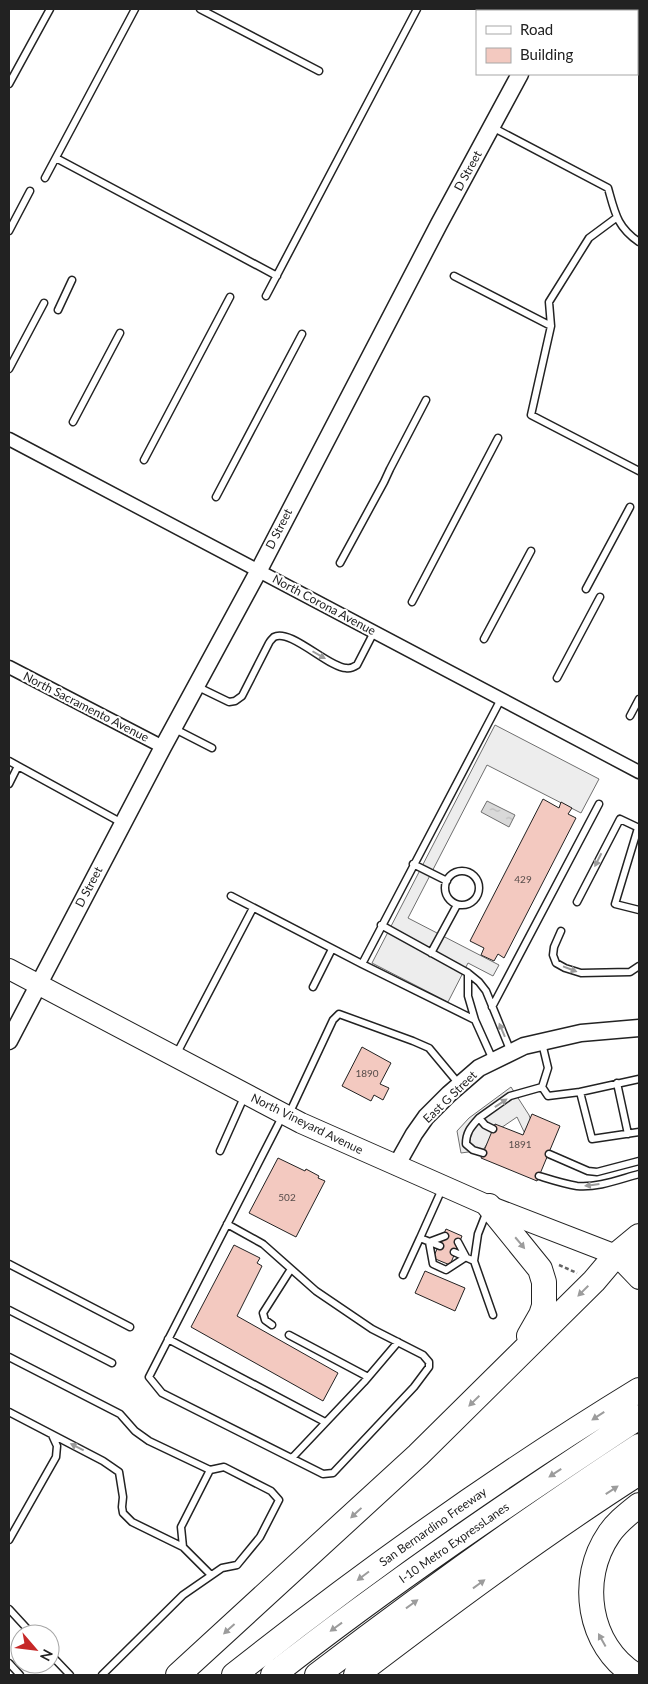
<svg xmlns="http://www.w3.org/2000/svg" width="648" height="1684" font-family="Lato,sans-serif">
<defs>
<pattern id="water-ripples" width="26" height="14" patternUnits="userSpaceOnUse" patternTransform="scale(1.25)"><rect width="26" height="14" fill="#d9d9d9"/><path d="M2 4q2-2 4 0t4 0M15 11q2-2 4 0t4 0" fill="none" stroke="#bababa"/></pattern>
</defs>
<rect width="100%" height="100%" fill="#fff"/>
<path fill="#ededed" stroke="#6f6f6f" d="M495 725 599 779 581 813 487 765 408 918 499 965 493 976 468 963 448 1002 372 963Z
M511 1087 529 1115 536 1134 527 1138 517 1117 495 1132 483 1150 461 1153 457 1131 469 1118Z"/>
<path fill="url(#water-ripples)" stroke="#6f6f6f" d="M487 801 515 815 509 827 481 812Z"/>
<path fill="#f3c9c0" stroke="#222" d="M543 799 559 808 561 802 572 808 568 814 576 818 504 958 498 954 494 961 481 955 484 948 470 941Z
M362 1047 391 1063 380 1084 389 1088 383 1100 374 1095 371 1101 342 1086Z
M532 1114 560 1126 537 1181 481 1158 495 1124 523 1135Z
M278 1158 305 1171 306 1169 319 1176 318 1178 325 1181 296 1237 249 1213Z
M446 1229 462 1236 450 1265 433 1258Z
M234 1245 260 1258 257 1263 262 1266 237 1316 338 1373 323 1401 191 1327Z
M425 1271 465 1288 455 1311 415 1293Z"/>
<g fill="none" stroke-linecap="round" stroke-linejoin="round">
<defs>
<path id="service" d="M200 9 319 71
M602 9 607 11
M637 27 639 28
M637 68 639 69
M9 84 50 9
M492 127 608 188C615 213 617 227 639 242
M56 158 277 276
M45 178 135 9
M616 218 589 238 549 302 551 326 531 415 639 471
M9 231 30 191
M454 276 551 326
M266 296 417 9
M58 310 72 280
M9 369 44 303
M73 422 120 333
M144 460 230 297
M216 497 302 334
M340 563 384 482 390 469 426 400
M586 589 630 507
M412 602 498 438
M484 639 531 551
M557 678 600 597
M196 686 229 702 235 701 242 696 269 643C269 642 273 638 274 637 290 628 329 668 346 668 351 669 354 667 357 665L374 632
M630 716 639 699
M173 728 212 748
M9 761 122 823
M9 784 18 766
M638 828 615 904 639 910
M413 864 447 881
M445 888a17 17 0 1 1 34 0a17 17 0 1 1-34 0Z
M231 896 362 964 475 1020
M577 902 620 819 639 828
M381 925 468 973 479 982 486 991 511 1052
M561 931 554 947 553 955 556 963 565 968 581 973 630 972 639 966
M431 953 457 905
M362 964 501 699
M468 973V996L475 1020 493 1060
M313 987 332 949
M492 1007 599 804
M542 1043 548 1068 542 1087 548 1096 580 1092
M176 1055 253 908
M639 1079 580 1092 592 1139 639 1132
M617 1083 628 1134
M289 1114 333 1020 339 1014 413 1041 429 1048 459 1084
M479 1118C471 1127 466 1132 466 1144L473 1150 483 1153
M493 1129 485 1125 479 1118 510 1096 542 1087
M220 1151 245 1095
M549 1154 588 1171 597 1172 639 1161
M539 1176C552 1180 564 1184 577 1186 598 1188 620 1179 639 1174
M227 1224 263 1244 316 1291 372 1329 423 1355 429 1362V1367L414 1387 333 1473 323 1474 162 1393 149 1377 283 1115
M445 1236 429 1242 433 1264 446 1270 466 1257 458 1242
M440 1246 420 1238 442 1189
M454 1252 474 1261 478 1234 487 1211
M474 1261 493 1315
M9 1264 130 1327
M403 1275 420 1238
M9 1310 112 1363
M272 1325 265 1320 263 1313 291 1269
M289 1335 368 1377
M168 1339 325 1422
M9 1357 120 1414 135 1431 149 1441 210 1470 224 1467 271 1491 279 1500 260 1537 237 1565 222 1568 183 1595 102 1675
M9 1412 103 1461 119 1472 123 1497 122 1507 123 1513 132 1522 183 1547
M292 1458 364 1382 398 1342
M210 1470 181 1527 183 1547 211 1575
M9 1540 56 1457 57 1446 52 1435
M9 1609 32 1634
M50 1654 70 1675
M9 1663 20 1675"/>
<path id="minor" d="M9 439 639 772
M9 667 163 747"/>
<path id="tertiary" d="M553 11 554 9
M9 1041 163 747 259 570 439 224 520 74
M396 1166 414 1134 426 1117 449 1094 479 1068 524 1046 581 1033 639 1028"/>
<path id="primary" d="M9 969 301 1123 489 1206 616 1255 639 1260
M616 1255 639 1279"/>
<path id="motorway" d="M489 1206 540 1269 544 1282V1306L541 1315 529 1336
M178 1675 418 1455 594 1281 616 1255 639 1236
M234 1675C364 1572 498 1476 639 1390
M273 1675C390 1583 515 1499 639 1417
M317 1675C422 1595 529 1518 639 1446
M356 1675C448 1605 542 1535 639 1473
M635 1675C588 1646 578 1579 609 1534 617 1522 628 1514 639 1505"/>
</defs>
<use href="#service" stroke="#222" stroke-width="9"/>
<use href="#minor" stroke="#222" stroke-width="15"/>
<use href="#tertiary" stroke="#222" stroke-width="19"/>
<use href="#primary" stroke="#222" stroke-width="22"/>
<use href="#motorway" stroke="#222" stroke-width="26"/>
<path stroke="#646464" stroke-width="2.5" stroke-dasharray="4 2.5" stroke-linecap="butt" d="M559 1265 577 1273"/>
<use href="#service" stroke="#fff" stroke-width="6"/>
<use href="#minor" stroke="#fff" stroke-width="12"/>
<use href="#tertiary" stroke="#fff" stroke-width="16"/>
<use href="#primary" stroke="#fff" stroke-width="20"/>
<use href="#motorway" stroke="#fff" stroke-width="24"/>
</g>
<defs><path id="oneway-solid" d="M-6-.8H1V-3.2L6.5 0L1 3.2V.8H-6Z" transform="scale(1.25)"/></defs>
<g fill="#9c9c9c">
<use href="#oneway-solid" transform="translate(319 655) rotate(30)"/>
<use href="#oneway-solid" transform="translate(598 860) rotate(117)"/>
<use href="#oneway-solid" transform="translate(570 969) rotate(21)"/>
<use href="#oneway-solid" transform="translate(502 1030) rotate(-113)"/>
<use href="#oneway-solid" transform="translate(501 1103) rotate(-34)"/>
<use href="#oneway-solid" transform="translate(592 1185) rotate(173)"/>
<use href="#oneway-solid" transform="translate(520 1243) rotate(50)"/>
<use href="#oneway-solid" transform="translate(583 1291) rotate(135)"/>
<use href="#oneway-solid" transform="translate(474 1401) rotate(136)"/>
<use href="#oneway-solid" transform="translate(598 1416) rotate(147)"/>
<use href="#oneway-solid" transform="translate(77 1447) rotate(-153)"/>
<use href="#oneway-solid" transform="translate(555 1473) rotate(147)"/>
<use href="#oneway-solid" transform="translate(612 1490) rotate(-33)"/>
<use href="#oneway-solid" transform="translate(356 1513) rotate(137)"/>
<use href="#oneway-solid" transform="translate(363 1576) rotate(143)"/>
<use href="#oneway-solid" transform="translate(479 1584) rotate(-36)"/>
<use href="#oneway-solid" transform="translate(412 1604) rotate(-36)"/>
<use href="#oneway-solid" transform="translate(336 1627) rotate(144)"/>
<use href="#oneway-solid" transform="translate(229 1629) rotate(138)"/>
<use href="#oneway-solid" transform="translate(602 1640) rotate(-119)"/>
</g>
<g text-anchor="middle" stroke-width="4" stroke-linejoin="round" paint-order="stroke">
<g font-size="10" fill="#564c4a">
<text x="523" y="883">429</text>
<text x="367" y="1077">1890</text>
<text x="520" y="1148">1891</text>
<text x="287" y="1201">502</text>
</g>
<g font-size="12" fill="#222" stroke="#fff">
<text transform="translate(468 171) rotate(-61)" y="4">D Street</text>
<text transform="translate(279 529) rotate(-63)" y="4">D Street</text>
<text transform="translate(324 605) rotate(28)" y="4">North Corona Avenue</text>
<text transform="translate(86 707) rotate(27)" y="4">North Sacramento Avenue</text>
<text transform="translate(89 887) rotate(-62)" y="4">D Street</text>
<text transform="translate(450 1097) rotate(-44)" y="4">East G Street</text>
<text transform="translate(307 1124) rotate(26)" y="4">North Vineyard Avenue</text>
<text transform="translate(433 1527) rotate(-35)" y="4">San Bernardino Freeway</text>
<text transform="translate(454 1543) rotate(-35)" y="4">I-10 Metro ExpressLanes</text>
</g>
</g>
<rect width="648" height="1684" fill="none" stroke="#222222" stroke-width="20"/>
<rect x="476" y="10" width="162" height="65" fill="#ffffff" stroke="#a7a7a7"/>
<rect x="486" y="26" width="25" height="8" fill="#ffffff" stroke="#a7a7a7"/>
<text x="520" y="35" font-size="15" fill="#222222">Road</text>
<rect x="486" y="48" width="25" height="15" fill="#f3c9c0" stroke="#a7a7a7"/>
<text x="520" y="60" font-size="15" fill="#222222">Building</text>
<g transform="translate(35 1649) rotate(118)"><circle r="24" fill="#ffffff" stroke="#a7a7a7"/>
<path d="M0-4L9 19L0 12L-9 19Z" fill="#c62828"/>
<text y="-8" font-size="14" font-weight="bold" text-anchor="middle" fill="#222222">N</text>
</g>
</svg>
